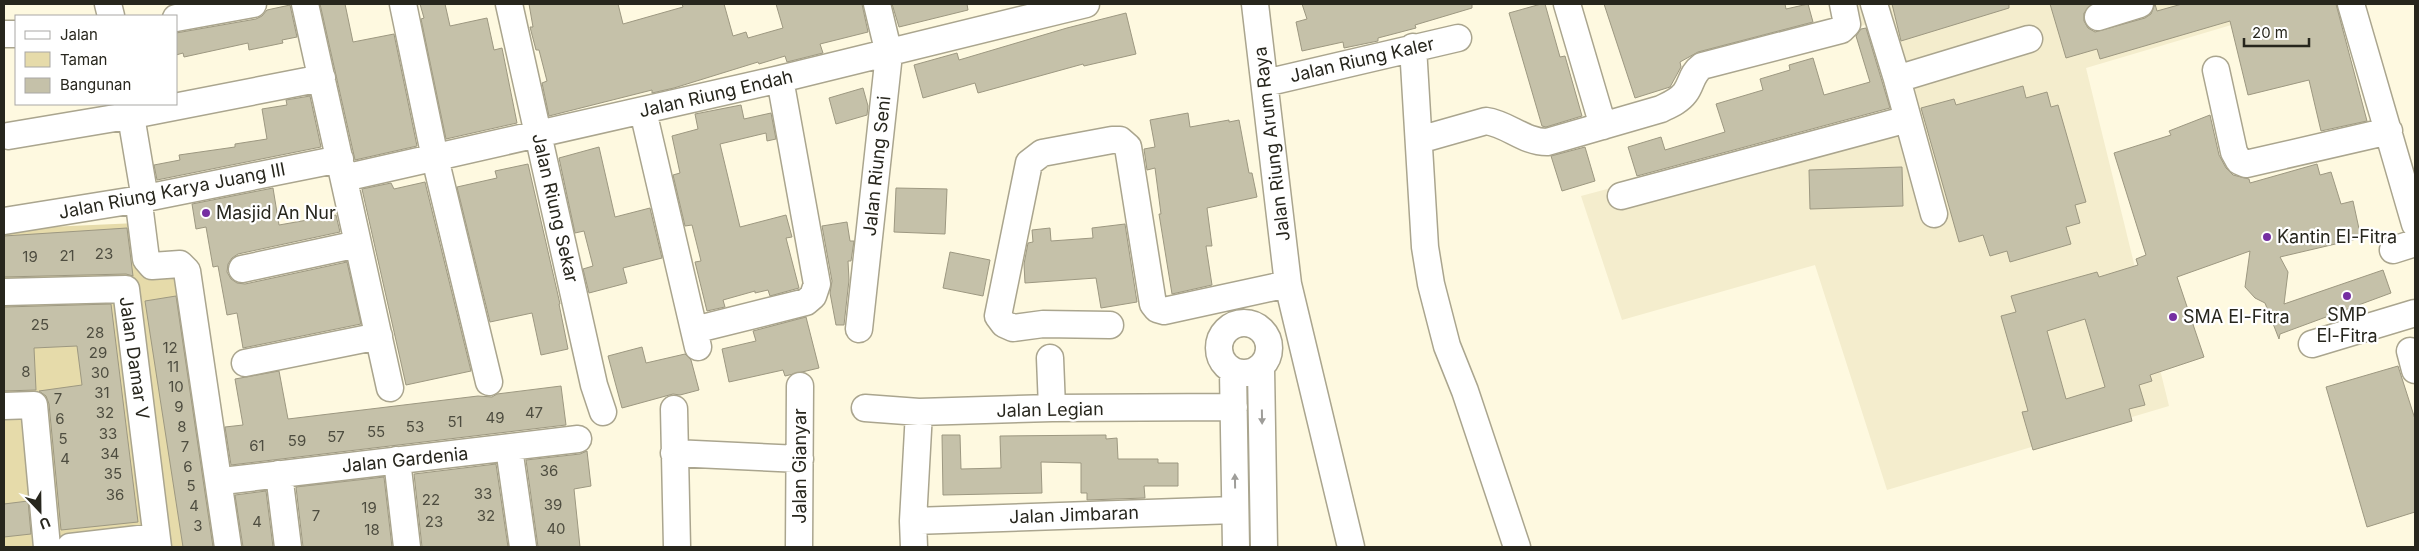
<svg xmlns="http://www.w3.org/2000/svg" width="2419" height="551" font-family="Inter,sans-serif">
<rect width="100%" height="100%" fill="#fef9e0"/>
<path fill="#f4edcd" d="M1845 4H2302L2086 68 2169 406 1887 490 1815 265 1622 320 1581 196 1902 110 1877 21 1852 29Z"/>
<path fill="#e6dbaa" d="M137 223 144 272 175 268 223 547H4V229Z"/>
<path fill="#c5c1a9" stroke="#9d9881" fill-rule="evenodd" d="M320 4H345L353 42 394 34 417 146 355 160Z
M420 4H445L450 26 487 18 494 50 502 48 517 123 446 139 421 19 424 18Z
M529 4H618L623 24 683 7 682 4H724L733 36 746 32 748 38 783 28 776 4H862L868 32 820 44 823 53 787 62 785 56 759 64 758 62 674 88 652 93V90L549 116 542 83 547 81 539 50H536L530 27H533Z
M892 4H967L968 10 899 27Z
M1302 4H1472V8L1415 25 1416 28 1378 38V41L1344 48 1343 42 1302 51 1296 22 1307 19Z
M1541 4H1545L1560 57 1565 56 1582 116 1546 127 1542 126 1509 13Z
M1604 4H1785L1786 9 1808 4 1813 22 1698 52 1680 62 1681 67 1670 87 1635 98Z
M1892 4H2009V8L1901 41Z
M2050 4H2092L2084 13V21L2088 28 2095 32 2145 18 2151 14 2155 4 2157 11 2182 4H2336L2367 121 2321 131 2309 80 2248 95 2230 21 2100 59 2097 49 2066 58Z
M290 5 297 37 282 40 283 43 249 50 248 43 184 57 183 53 176 55V33L256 19 262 16 267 10Z
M1126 13 1136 54 1084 66 1083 64 978 93 975 83 923 98 914 65 957 53 959 60 1067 28Z
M1866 28 1890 108 1637 176 1628 147 1661 137 1665 150 1725 132 1716 104 1763 90 1760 79 1790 70 1789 65 1813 58 1824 95 1870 82 1856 36 1861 29Z
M2023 86 2026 98 2047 92 2051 107 2058 105 2086 202 2075 205 2080 223 2066 227 2071 244 2010 262 2007 251 1990 256 1983 235 1959 242 1921 108 1954 99 1956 105Z
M863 88 868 106 867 115 836 124 829 98Z
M310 96 321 147 157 180 154 165 180 160 179 155 235 147V144L267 139 262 109 287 105 286 100Z
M741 105 744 119 771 113 776 139 767 141 766 133 720 144 740 227 786 215 792 237 786 238 799 288 770 296 768 290 755 293V291L723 300 725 307 707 311 695 262 701 261 692 225 685 226 673 175 680 173 672 136 698 129 695 114Z
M1188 113 1190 127 1229 120V122L1239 120 1249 173H1252L1257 197 1207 208 1212 246H1206L1212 285 1172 294 1159 214H1161L1155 168 1147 170 1144 149 1155 147 1150 120Z
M2210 115 2219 155 2226 168 2233 175 2249 179 2250 183 2317 164 2320 175 2331 172 2341 204 2353 201 2361 238 2280 257 2288 272 2284 304 2383 270 2391 293 2280 334 2279 339 2265 303 2255 298 2245 287 2250 251 2177 277 2204 357 2150 375 2152 381 2139 385 2145 405 2129 409 2132 421 2033 450 2022 412 2028 411 2001 316 2016 312 2011 296 2097 272 2099 277 2138 265 2136 259 2146 255 2114 153 2171 135 2169 131ZM2085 319 2105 387 2066 399 2047 331Z
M599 147 615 217 650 208 662 258 623 268 627 283 589 293 583 269 593 266 584 231 575 233 559 158Z
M1585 147 1595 181 1562 191 1551 156Z
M528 164 560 304H559L568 349 541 355 532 313 490 322 457 187 497 178 495 171Z
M1902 167 1903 206 1810 209 1809 170Z
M425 182 471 371 406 385 362 189 391 183 394 189Z
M273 188 279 225 336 215 340 232 238 254 232 258 228 264 227 272 231 279 237 283 245 284 347 262 361 324 243 348 237 313 227 315 218 266 213 267 206 227 196 229 192 204Z
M896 188 947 189 945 234 894 232Z
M847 222 850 241H854L851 261H848L849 280 844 325H836L830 293 832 281 822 226Z
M1125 224 1137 302 1101 308 1096 278 1025 283 1024 264 1028 243 1033 242 1032 230 1050 228 1051 241 1093 238 1092 228Z
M127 228 133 276 126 274 4 277V236Z
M950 252 990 260 983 296 943 288Z
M176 296 213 547H183L145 301Z
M111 304 138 522 61 530 49 404 46 396 39 391 82 385 77 346 34 348 36 390 4 391V307Z
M806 317 819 368 785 376 783 370 729 382 722 349 756 341 753 331Z
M642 347 646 363 685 354 691 360 699 390 680 395 673 394 622 408 608 356Z
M2398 366 2415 419V512L2367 527 2326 387Z
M279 371 288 419 478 396 492 397 497 394 561 386 566 425 231 465 225 427 243 425 235 379Z
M942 435H960L961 469 1001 468 1000 436 1106 435V439L1117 438 1118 459H1158V463H1178V486H1144L1145 498 1087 500V493H1081V463L1041 462 1042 493 943 495Z
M587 451 591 486 574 489 580 547H538L526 460 580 454Z
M496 464 508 547H422L414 474Z
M384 477 392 547H303L296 487Z
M266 491 273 547H243L235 495Z
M28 501 31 534 4 537V504Z"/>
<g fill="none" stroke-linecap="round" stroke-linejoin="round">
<defs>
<path id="minor" d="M108 4 111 16
M305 4 390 388
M403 4 435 158 489 382
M509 4 594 385 603 412
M1255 4 1288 284 1351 547
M1567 4 1603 126
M1874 4 1897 79 1934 214
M2351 4 2415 224
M2098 17 2140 4
M176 18 253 4
M4 34H16
M1413 47 1425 247 1431 284 1447 346 1465 391 1517 547
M2216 70 2234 152 2239 161 2246 164 2389 131
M1897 79 2029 39
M1265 83 1458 38
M132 104V122L144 193 139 204 146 259 152 266 180 264 187 271 228 547
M643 111 698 347
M8 136 133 115 322 78
M1419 140 1486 121C1508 124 1524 142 1547 142L1661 109C1669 105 1679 101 1685 93 1692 84 1691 74 1702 66L1841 30 1847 24 1843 4
M344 178 780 79 1086 4
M1621 196 1908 119
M4 221 141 199 340 159
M2393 250 2415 243
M242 269 358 244
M4 292 126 289 158 547
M1219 348a25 25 0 1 1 50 0a25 25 0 1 1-50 0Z
M1110 325 1043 324 1013 328 1004 324 998 316 1029 163 1042 153 1112 140H1120L1128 147 1153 304 1157 309 1164 311 1288 284
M859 329 889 54 877 4
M694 330 806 302 813 296 817 284 780 79
M2312 344 2415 313
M2410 351 2415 370
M1050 358 1052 408
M245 363 379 336
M1261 368 1264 547
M1233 372 1236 547
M4 406 34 405 47 547
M865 408 919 412 1052 408 1234 407
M674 409 677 547
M509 448 523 547
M674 453 800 459
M397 460 407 547
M279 474 288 547
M231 480 578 439
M913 521 1235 510
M70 547 156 537
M799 547 800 386
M914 547 913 521 919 412"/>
</defs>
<use href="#minor" stroke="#aaa58e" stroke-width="29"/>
<use href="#minor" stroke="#fff" stroke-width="26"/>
</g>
<defs><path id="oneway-solid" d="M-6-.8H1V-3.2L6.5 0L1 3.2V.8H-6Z" transform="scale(1.25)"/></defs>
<g fill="#9e9d99">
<use href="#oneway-solid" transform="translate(1262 417) rotate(89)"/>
<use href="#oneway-solid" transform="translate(1235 481) rotate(-91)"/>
</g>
<g fill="#752ea2" stroke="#fff" stroke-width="2">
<circle cx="206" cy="213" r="5"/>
<circle cx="2267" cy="237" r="5"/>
<circle cx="2347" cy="296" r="5"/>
<circle cx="2173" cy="317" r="5"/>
</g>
<g text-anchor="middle" stroke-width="4.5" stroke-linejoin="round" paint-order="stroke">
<g font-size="15" fill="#4e4d40">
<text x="104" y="259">23</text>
<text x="67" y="261">21</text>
<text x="30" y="262">19</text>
<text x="40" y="330">25</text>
<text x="95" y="338">28</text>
<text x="170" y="353">12</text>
<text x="98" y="358">29</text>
<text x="173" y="372">11</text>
<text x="26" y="377">8</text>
<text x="100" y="378">30</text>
<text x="176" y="392">10</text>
<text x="102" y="398">31</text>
<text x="58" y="404">7</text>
<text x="179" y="412">9</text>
<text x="105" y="418">32</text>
<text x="534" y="418">47</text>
<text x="495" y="423">49</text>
<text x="60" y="424">6</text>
<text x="455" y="427">51</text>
<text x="182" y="432">8</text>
<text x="415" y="432">53</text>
<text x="376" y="437">55</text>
<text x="108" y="439">33</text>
<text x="336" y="442">57</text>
<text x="63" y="444">5</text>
<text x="297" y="446">59</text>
<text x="257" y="451">61</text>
<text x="185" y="452">7</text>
<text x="110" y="459">34</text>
<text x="65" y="464">4</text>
<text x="188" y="472">6</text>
<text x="549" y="476">36</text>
<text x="113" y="479">35</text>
<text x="191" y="491">5</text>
<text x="483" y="499">33</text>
<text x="115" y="500">36</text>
<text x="431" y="505">22</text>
<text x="553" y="510">39</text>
<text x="194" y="511">4</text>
<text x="369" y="513">19</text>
<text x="316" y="521">7</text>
<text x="486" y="521">32</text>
<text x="257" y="527">4</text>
<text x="434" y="527">23</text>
<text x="198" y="531">3</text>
<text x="556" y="534">40</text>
<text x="372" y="535">18</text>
</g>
<g font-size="18" fill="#27261d" stroke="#fff">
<text transform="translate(1362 60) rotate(-13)" y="6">Jalan Riung Kaler</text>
<text transform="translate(716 94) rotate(-13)" y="6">Jalan Riung Endah</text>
<text transform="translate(1272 144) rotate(-97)" y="6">Jalan Riung Arum Raya</text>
<text transform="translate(877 166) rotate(-84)" y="6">Jalan Riung Seni</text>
<text transform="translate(172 191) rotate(-11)" y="6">Jalan Riung Karya Juang III</text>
<text transform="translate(555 208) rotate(77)" y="6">Jalan Riung Sekar</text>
<text transform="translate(134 358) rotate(82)" y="6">Jalan Damar V</text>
<text transform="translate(1050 410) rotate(-1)" y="6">Jalan Legian</text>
<text transform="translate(405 460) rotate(-6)" y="6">Jalan Gardenia</text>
<text transform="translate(800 466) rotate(-90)" y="6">Jalan Gianyar</text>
<text transform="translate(1074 515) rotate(-2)" y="6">Jalan Jimbaran</text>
</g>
<g font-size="18" fill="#27261d" stroke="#fff" text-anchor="start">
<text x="216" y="219">Masjid An Nur</text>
<text x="2277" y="243">Kantin El-Fitra</text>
<text x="2347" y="321" text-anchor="middle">SMP<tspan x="2347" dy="21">El-Fitra</tspan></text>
<text x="2183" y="323">SMA El-Fitra</text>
</g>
</g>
<rect width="2419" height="551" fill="none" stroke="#27261d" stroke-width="10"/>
<rect x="15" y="15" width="162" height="90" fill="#ffffff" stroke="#a9a8a5"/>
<rect x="25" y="31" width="25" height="8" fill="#ffffff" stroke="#a9a8a5"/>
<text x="60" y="40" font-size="15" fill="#27261d">Jalan</text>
<rect x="25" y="52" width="25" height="15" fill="#e6dbaa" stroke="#a9a8a5"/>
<text x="60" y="65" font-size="15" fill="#27261d">Taman</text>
<rect x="25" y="78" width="25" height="15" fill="#c5c1a9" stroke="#a9a8a5"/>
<text x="60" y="90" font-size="15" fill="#27261d">Bangunan</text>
<g transform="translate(40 511) rotate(158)" stroke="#ffffff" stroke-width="4" paint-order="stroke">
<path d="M0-4L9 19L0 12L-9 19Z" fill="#27261d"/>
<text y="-8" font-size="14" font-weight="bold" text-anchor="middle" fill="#27261d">U</text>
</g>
<path d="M2244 38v8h65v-8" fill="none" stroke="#27261d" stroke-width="2.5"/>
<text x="2252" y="38" font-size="15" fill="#27261d" stroke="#ffffff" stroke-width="4" paint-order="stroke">20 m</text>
</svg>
